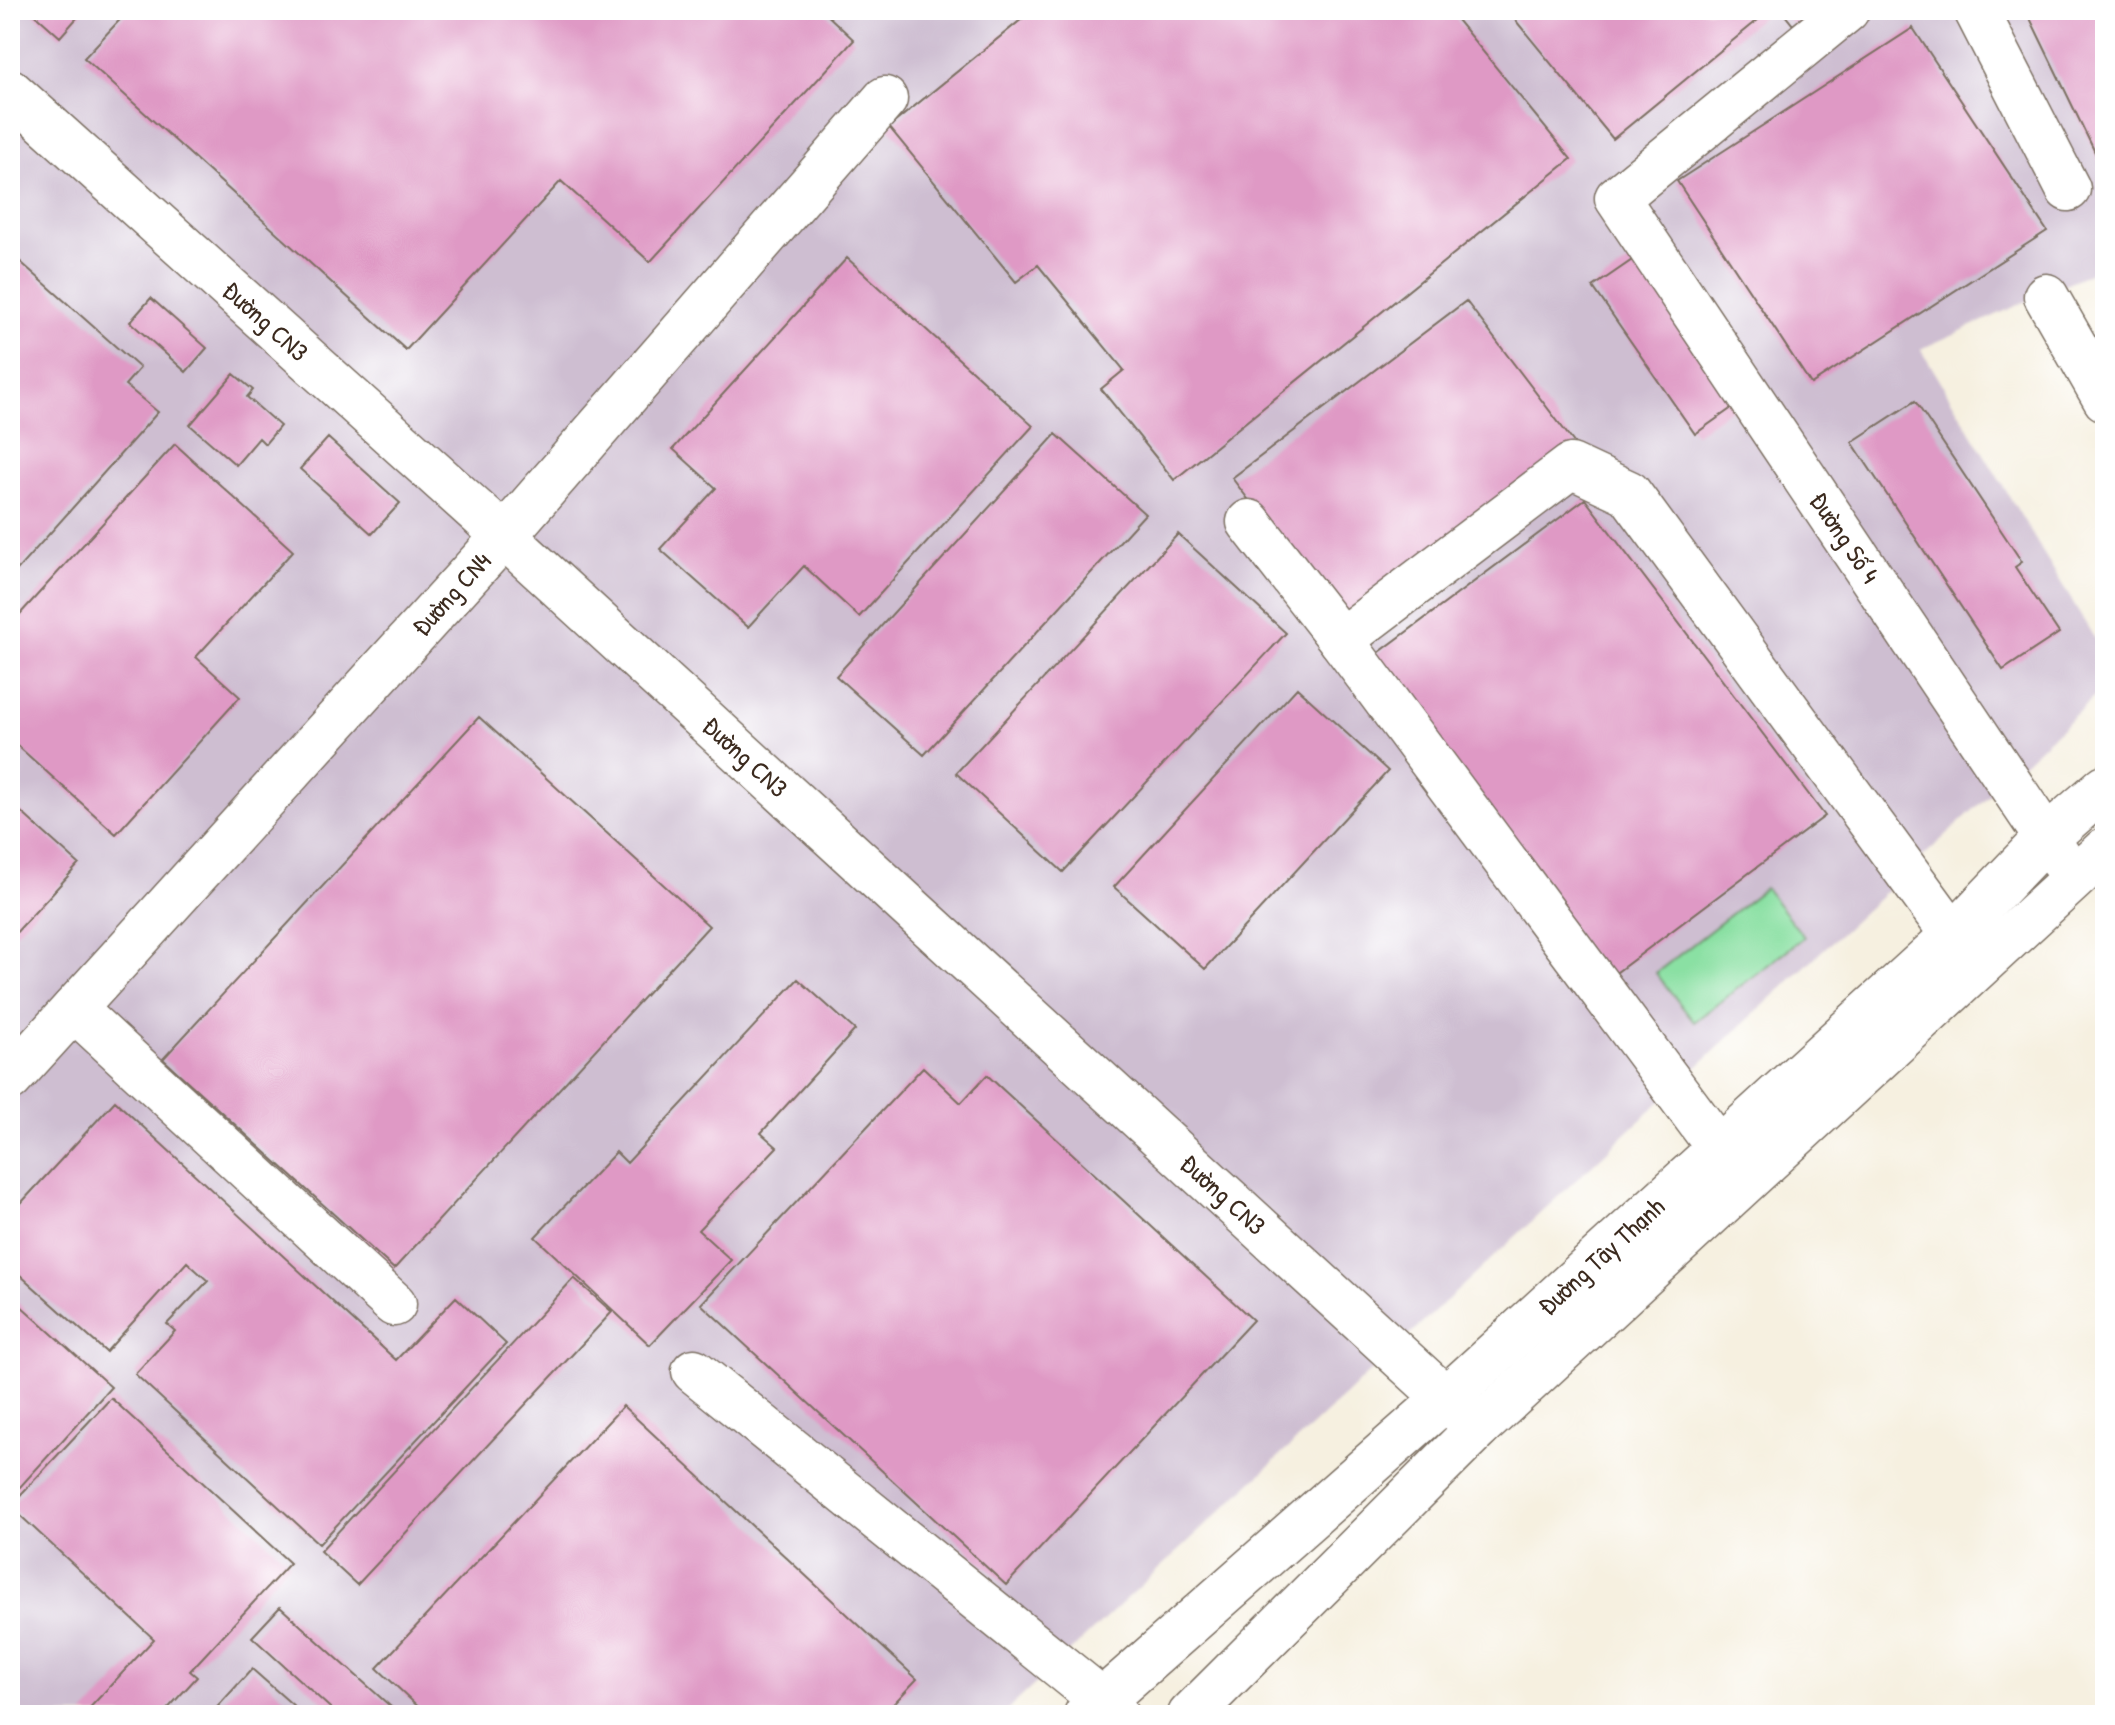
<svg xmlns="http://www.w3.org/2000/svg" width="2115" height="1725" font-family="'Patrick Hand',sans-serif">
<rect width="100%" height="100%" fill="#fff"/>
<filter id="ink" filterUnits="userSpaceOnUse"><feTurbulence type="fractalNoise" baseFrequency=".0125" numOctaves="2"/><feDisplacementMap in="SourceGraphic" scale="16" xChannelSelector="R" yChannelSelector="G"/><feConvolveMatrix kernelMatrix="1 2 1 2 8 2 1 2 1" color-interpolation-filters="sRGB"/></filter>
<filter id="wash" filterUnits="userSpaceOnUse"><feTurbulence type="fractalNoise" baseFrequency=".006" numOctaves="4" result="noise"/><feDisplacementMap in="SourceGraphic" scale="32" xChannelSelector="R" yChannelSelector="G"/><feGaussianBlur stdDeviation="1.8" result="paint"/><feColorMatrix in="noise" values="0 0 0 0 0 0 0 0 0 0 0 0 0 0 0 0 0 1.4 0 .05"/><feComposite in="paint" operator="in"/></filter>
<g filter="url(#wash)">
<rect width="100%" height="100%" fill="#f6f0e0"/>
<path fill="#cebed1" d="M10 10H2105V266L1921 349 2105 656V687L1002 1715H10Z"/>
<path fill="#8ae0a3" stroke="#628560" stroke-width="2" d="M1765 888 1804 937 1694 1022 1656 973Z"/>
<g id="blocks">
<path fill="#df99c5" d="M30 10H84L60 37Z
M129 10H822L854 40 650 262 561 181 406 350 84 58Z
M1033 10H1449L1571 159 1174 480 1101 389 1124 370 1038 265 1016 282 889 127Z
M1507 10H1770L1613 139Z
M1781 10H1811L1793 25Z
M2026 10H2105V173Z
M1913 28 2047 231 1811 384 1677 181Z
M1641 254 1743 400 1695 434 1593 287Z
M15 257 140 368 125 385 158 412 10 578V263Z
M847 258 1033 426 859 617 804 566 748 627 660 549 716 488 673 449Z
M151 298 207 348 186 372 130 322Z
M1466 301 1578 448 1343 624 1232 478Z
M234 374 253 390 247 397 280 426 265 444 259 438 236 465 190 425Z
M1915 401 2022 562 2015 567 2059 633 2003 670 1852 442Z
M1056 434 1145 514 924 755 836 676Z
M328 438 400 503 372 534 300 469Z
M175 444 293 551 196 657 240 697 116 834 10 739V625Z
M1585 499 1825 816 1609 978 1369 660Z
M1178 534 1286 633 1063 872 956 773Z
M1297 688 1388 771 1205 969 1114 887Z
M479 717 709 926 394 1269 163 1059Z
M10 802 79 864 13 936 10 933Z
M798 979 855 1030 761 1133 777 1147 698 1230 731 1260 650 1345 535 1237 616 1152 627 1163Z
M923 1067 961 1103 987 1075 1253 1320 1006 1585 701 1304Z
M115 1101 396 1360 456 1297 506 1344 319 1544 135 1374 175 1331 167 1324 208 1281 187 1262 106 1352 10 1266V1215Z
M574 1278 612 1312 357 1585 320 1551Z
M10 1296 111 1387 10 1498Z
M111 1398 290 1563 190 1671 197 1677 162 1715H83L154 1639 10 1506Z
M623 1406 917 1679 883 1715H427L377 1668Z
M280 1607 400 1715H338L252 1637Z
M252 1669 304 1715H210Z"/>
</g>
</g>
<g filter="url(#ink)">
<use href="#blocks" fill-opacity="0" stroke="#7c6f62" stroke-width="2"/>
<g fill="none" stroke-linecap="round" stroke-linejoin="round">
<defs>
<g id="minor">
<path id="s1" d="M1847 10 1617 198 2061 860"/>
<path d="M1976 10 2068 189"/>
<path id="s2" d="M10 91 504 536 1478 1428"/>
<path d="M2046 296 2105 399"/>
<path d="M1249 522 1341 640 1718 1147"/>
<path d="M1341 640 1571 466 1629 493 1953 935"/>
<path d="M74 1009 394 1304"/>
<path id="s3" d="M10 1079 504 536 885 99"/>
<path d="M694 1371 1102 1700 1116 1715"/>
<path id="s4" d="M1086 1715 1446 1398 1953 935 2046 838 2105 787"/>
<path d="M1190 1715 1478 1428 2105 850"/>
</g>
</defs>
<use href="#minor" stroke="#7c6f62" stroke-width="47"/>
<use href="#minor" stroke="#fff" stroke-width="44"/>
</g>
</g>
<g text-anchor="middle" stroke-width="6" stroke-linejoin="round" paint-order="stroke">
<g font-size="26" fill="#3b2a1e" stroke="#fff">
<text dy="9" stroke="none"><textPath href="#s2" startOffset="344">Đường CN3</textPath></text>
<text dy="9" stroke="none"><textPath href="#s1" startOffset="706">Đường Số 4</textPath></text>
<text dy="9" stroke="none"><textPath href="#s3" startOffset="656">Đường CN4</textPath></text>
<text dy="9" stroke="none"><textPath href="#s2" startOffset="992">Đường CN3</textPath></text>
<text dy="9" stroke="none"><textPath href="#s2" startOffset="1640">Đường CN3</textPath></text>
<text dy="9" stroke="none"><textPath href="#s4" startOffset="690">Đường Tây Thạnh</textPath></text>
</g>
</g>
<rect width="2115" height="1725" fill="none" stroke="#fff" stroke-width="40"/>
</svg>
